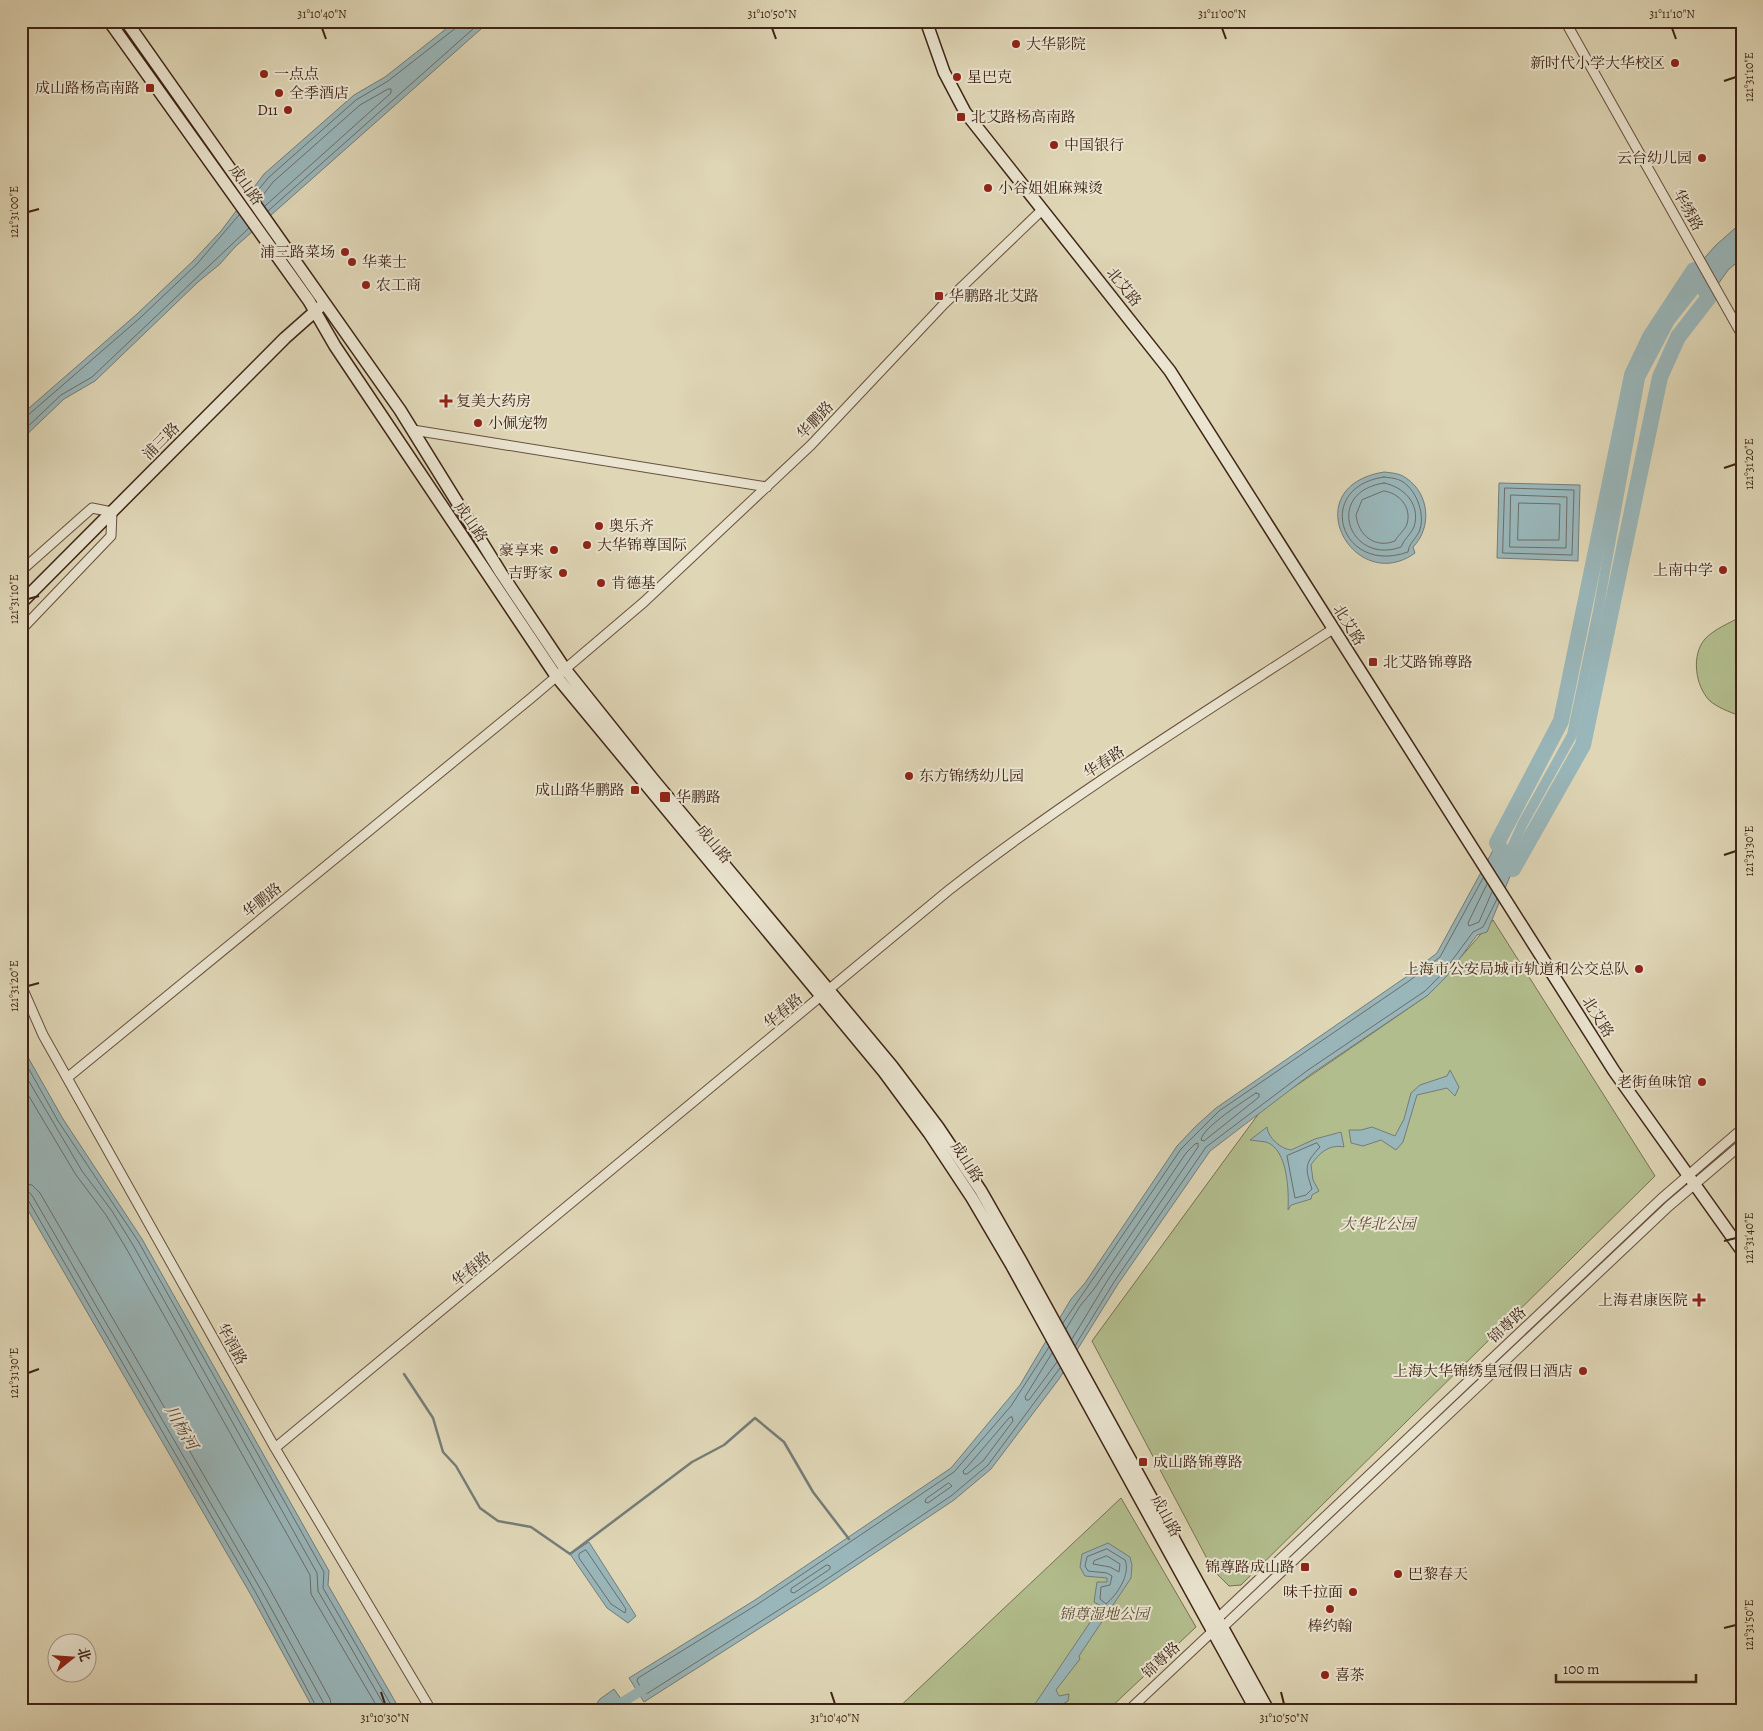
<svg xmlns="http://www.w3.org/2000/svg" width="1763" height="1731" font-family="Alegreya,'Noto Serif SC',serif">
<rect width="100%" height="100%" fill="#dfd6b6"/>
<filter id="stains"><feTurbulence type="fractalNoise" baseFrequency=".004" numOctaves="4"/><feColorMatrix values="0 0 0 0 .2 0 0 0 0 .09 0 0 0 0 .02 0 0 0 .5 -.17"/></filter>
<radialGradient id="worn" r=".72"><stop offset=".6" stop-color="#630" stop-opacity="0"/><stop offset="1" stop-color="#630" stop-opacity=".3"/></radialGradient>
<path fill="#b2bd8d" stroke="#787051" d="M1742 616V715H1738C1729 712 1717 707 1710 701 1695 686 1691 655 1705 639 1714 629 1730 623 1742 616Z
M1493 920 1655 1176 1241 1585 1229 1586 1213 1570 1092 1341 1262 1109 1428 995Z
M1121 1498 1196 1627 1108 1710H896Z"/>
<path fill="#99b6ba" stroke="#757c78" d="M456 21H490L235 247 220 264 198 282 95 381 64 399 21 440V415L137 314 193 261 221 231 264 174 354 95 385 77Z
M1742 222V258L1728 270 1709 297 1694 270 1715 246Z
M1384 472C1392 473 1399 473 1406 478 1430 494 1432 528 1413 547L1415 553C1354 597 1293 487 1384 472Z
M1499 483 1580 485 1578 561 1497 558Z
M1497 843 1513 869 1487 932 1477 935 1446 977 1428 995 1311 1074 1210 1151 1118 1284 1059 1379 991 1469 954 1500 821 1589 644 1702 629 1678 755 1600 951 1468 1020 1385 1071 1299 1085 1283 1177 1146 1196 1126 1216 1108 1406 977 1437 953Z
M21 1045 63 1119 142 1239 329 1571 328 1585 400 1710H314L251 1595 21 1198Z
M1450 1070 1459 1087 1455 1096 1447 1088 1417 1095 1403 1142 1396 1150 1381 1140 1363 1146 1351 1143 1349 1130H1361L1372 1127 1395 1136 1404 1119 1411 1093 1420 1085 1447 1076Z
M1267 1127C1268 1138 1281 1149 1291 1150L1315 1139 1341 1132 1344 1147C1329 1144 1319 1153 1311 1165L1313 1180 1319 1191 1312 1195 1311 1199 1291 1205 1288 1210C1289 1192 1288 1149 1266 1142 1261 1141 1255 1141 1250 1140Z
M589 1542 636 1616 628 1623 607 1608 570 1554Z
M1108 1543 1130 1557 1132 1565 1131 1578 1079 1656 1080 1659 1056 1690 1059 1696 1069 1694 1068 1701 1053 1710H1028L1035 1704 1101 1606 1094 1602 1097 1582H1107V1578L1085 1576 1080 1567 1082 1554Z
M614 1689 629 1710H592L600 1699Z"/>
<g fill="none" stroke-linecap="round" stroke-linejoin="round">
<path stroke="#6c6d68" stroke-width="1" d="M256 193 268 178 356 100 388 81 457 27 459 21
M260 199 273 182 360 105 388 89H391V93L265 206
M268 211 482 21
M21 418 27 416 140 318 197 264 239 215
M21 433 61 395 92 377 249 228
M1384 477C1391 478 1397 478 1403 482 1417 491 1426 516 1419 532 1415 540 1409 543 1408 552 1340 576 1313 487 1384 477Z
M1384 483C1404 487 1421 504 1414 527 1411 534 1404 539 1401 547 1349 566 1323 492 1384 483Z
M1505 488 1574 490 1572 555 1503 553Z
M1384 491C1399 493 1412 507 1407 524 1405 530 1398 535 1395 541 1375 549 1358 535 1356 515L1362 500Z
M1511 495 1567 497 1566 548 1510 547Z
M1519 503 1560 504 1559 540H1518Z
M1487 884 1468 923 1469 926 1479 922 1492 892
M21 1055 58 1121 138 1241 324 1572 323 1588 394 1710
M21 1068 82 1171 112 1211 133 1245 317 1573 318 1591 387 1710
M21 1083 76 1175 106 1215 126 1248 310 1575 311 1594 379 1710
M1256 1093 1259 1094V1097L1204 1141 1201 1140C1202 1128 1244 1101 1256 1093Z
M1317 1143 1320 1147C1304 1164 1305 1168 1312 1189L1306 1195 1295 1198 1287 1156Z
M21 1183 32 1185 40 1193 268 1586 330 1699 332 1710
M21 1190 29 1192 33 1197 261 1590 323 1702 325 1710
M21 1197 28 1200 256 1593 318 1710
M1063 1323 1181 1149 1219 1111 1409 981 1440 957 1483 878
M1066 1329 1080 1306 1094 1289 1186 1153 1195 1144 1198 1143V1147L1109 1278 1072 1339
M1075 1346 1114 1282 1206 1147 1308 1070 1425 991 1442 974 1473 932 1483 927 1497 899
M1049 1347 1011 1406 954 1472 758 1604 638 1678 637 1681 644 1693H648L818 1585 951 1496 988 1465 1060 1368
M1052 1353 1025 1397 1026 1400H1029L1057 1362
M1012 1417 1013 1421 983 1461 967 1474H964L963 1471 968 1466 1009 1418Z
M949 1483 952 1486 928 1503 925 1502 926 1499Z
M1107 1549 1125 1560C1131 1574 1117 1595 1106 1604L1100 1599 1101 1587 1110 1585 1112 1576 1107 1573 1088 1571 1085 1566 1087 1557Z
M586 1550 626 1609 625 1613 611 1604 579 1558V1554Z
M1107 1556 1120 1564 1119 1572 1110 1567 1093 1564 1094 1561Z
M827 1565 830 1566V1569L794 1593 791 1592V1589Z"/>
<path stroke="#757c78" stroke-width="2.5" d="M404 1374 433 1418 443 1452 456 1466 480 1508 498 1521 531 1527 570 1554 692 1462 724 1445 755 1418 784 1442 813 1492 849 1539"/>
<path stroke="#99b6ba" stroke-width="10" d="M1502 869 1523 823 1572 735 1598 611 1640 378 1670 321 1708 273
M610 1710 650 1685"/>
<path stroke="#99b6ba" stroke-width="16" d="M1694 270 1709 297 1678 337 1660 377 1583 745 1513 869 1497 843 1561 721 1632 375 1650 337Z"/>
<defs>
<path id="street" d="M1565 21 1742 335
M413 430 767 487
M21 571 92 508 112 512 111 536 21 630
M21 985 43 1035 275 1448 431 1710
M67 1078 530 699 644 602 811 445 944 304 1042 210
M275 1448 949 890C1071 795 1204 713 1333 629
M1216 1624 1218 1618 1661 1199 1742 1129
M1129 1710 1213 1631 1223 1627 1669 1206 1742 1144"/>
<path id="secondary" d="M109 21 309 301 335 346 556 676 884 1072 929 1133 972 1198 1012 1266 1256 1710
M126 21 400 410 501 573 565 669 652 778 892 1066 938 1127 981 1191 1021 1261 1268 1710
M926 21 944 72 965 112 1170 371 1614 1071 1742 1251
M21 603 285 338 320 307"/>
</defs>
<use href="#street" stroke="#66503d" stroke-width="11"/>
<use href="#secondary" stroke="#3e2415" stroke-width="14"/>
<use href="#street" stroke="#eae4d0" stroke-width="9"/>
<use href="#secondary" stroke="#eae4d0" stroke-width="11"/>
</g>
<path fill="none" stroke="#3e2415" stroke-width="2" d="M322 28 326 39M772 28 776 39M1222 28 1226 39M1672 28 1676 39M1724 81 1736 77M28 212 39 209M1724 468 1736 464M28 599 39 596M1724 855 1736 851M28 986 39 983M1724 1241 1736 1238M28 1373 39 1369M1724 1628 1736 1625M381 1692 385 1704M831 1692 835 1704M1281 1692 1284 1704"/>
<g fill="#8f2418" stroke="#eae4d0" stroke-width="2">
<circle cx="1016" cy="44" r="5"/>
<circle cx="1675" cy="63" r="5"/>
<circle cx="264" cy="74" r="5"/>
<circle cx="957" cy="77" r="5"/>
<rect x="145" y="83" width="10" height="10" rx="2.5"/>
<circle cx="279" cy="93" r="5"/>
<circle cx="288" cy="110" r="5"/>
<rect x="956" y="112" width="10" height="10" rx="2.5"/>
<circle cx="1054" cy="145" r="5"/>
<circle cx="1702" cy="158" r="5"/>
<circle cx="988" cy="188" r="5"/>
<circle cx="345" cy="252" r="5"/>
<circle cx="352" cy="262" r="5"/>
<circle cx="366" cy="285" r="5"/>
<rect x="934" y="291" width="10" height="10" rx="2.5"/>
<path d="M443.5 393.5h5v5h5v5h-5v5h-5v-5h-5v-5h5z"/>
<circle cx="478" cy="423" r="5"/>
<circle cx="599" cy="526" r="5"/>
<circle cx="587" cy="545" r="5"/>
<circle cx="554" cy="550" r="5"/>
<circle cx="1723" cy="570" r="5"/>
<circle cx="563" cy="573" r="5"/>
<circle cx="601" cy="583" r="5"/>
<rect x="1368" y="657" width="10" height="10" rx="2.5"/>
<circle cx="909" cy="776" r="5"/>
<rect x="630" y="785" width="10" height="10" rx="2.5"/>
<rect x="659" y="791" width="12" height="12" rx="2.5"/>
<circle cx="1639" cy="969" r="5"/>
<circle cx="1702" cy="1082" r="5"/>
<path d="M1696.5 1292.5h5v5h5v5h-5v5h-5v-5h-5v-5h5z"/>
<circle cx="1583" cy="1371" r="5"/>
<rect x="1138" y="1457" width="10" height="10" rx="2.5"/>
<rect x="1300" y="1562" width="10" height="10" rx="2.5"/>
<circle cx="1398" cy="1574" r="5"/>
<circle cx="1353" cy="1592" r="5"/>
<circle cx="1330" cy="1609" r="5"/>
<circle cx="1325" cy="1675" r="5"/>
</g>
<g text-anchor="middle" stroke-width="4" stroke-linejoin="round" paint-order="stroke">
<g font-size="15" fill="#3e2415" stroke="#eae4d0" text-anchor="start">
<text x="1026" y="49">大华影院</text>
<text x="1665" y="68" text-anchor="end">新时代小学大华校区</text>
<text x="274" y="79">一点点</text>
<text x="967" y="82">星巴克</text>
<text x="140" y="93" text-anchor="end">成山路杨高南路</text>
<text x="289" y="98">全季酒店</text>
<text x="278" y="115" text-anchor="end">D11</text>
<text x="971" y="122">北艾路杨高南路</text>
<text x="1064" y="150">中国银行</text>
<text x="1692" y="163" text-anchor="end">云台幼儿园</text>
<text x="998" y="193">小谷姐姐麻辣烫</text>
<text x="335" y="257" text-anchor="end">浦三路菜场</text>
<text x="362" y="267">华莱士</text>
<text x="376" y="290">农工商</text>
<text x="949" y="301">华鹏路北艾路</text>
<text x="456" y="406">复美大药房</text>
<text x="488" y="428">小佩宠物</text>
<text x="609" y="531">奥乐齐</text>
<text x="597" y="550">大华锦尊国际</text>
<text x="544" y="555" text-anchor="end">豪享来</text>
<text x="1713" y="575" text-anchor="end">上南中学</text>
<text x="553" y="578" text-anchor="end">吉野家</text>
<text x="611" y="588">肯德基</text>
<text x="1383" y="667">北艾路锦尊路</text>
<text x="919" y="781">东方锦绣幼儿园</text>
<text x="625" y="795" text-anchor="end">成山路华鹏路</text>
<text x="676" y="802">华鹏路</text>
<text x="1629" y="974" text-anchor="end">上海市公安局城市轨道和公交总队</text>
<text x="1692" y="1087" text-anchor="end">老街鱼味馆</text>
<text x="1688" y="1305" text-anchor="end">上海君康医院</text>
<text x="1573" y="1376" text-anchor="end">上海大华锦绣皇冠假日酒店</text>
<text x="1153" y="1467">成山路锦尊路</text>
<text x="1295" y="1572" text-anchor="end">锦尊路成山路</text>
<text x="1408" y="1579">巴黎春天</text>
<text x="1343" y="1597" text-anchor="end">味千拉面</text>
<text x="1330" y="1631" text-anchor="middle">棒约翰</text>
<text x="1335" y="1680">喜茶</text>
</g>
<g font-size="15" fill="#3e2415" stroke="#eae4d0">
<text transform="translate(246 185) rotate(54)" y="5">成山路</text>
<text transform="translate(1688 210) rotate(61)" y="5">华绣路</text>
<text transform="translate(1124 287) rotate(51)" y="5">北艾路</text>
<text transform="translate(815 420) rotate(-46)" y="5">华鹏路</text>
<text transform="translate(161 441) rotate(-45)" y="5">浦三路</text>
<text transform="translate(471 522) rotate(55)" y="5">成山路</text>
<text transform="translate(1349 625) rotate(58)" y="5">北艾路</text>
<text transform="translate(1104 762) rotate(-33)" y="5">华春路</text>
<text transform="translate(714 844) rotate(50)" y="5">成山路</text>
<text transform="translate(262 900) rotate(-39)" y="5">华鹏路</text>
<text transform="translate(783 1011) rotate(-40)" y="5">华春路</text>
<text transform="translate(1598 1017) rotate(58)" y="5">北艾路</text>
<text transform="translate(967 1162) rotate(57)" y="5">成山路</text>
<text transform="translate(471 1269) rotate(-40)" y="5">华春路</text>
<text transform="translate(1507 1325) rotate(-43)" y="5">锦尊路</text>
<text transform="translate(232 1344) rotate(61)" y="5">华润路</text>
<text transform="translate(1166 1516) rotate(61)" y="5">成山路</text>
<text transform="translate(1161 1660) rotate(-43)" y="5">锦尊路</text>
</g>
<g font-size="15" font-style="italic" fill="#5b4a33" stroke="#eae4d0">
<text x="1378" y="1229">大华北公园</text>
<text x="1104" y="1619">锦尊湿地公园</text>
</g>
<g font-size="16" font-style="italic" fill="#55483e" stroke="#eae4d0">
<text transform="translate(182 1427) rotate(60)" y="6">川杨河</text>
</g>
</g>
<rect width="1763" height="1731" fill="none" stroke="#dfd6b6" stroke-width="55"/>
<g transform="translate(72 1658) rotate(73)"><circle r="24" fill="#eae4d0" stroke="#a59785"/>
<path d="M0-4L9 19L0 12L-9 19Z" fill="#8f2418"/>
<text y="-8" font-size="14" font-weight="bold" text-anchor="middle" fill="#3e2415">北</text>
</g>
<path d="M1556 1674v8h140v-8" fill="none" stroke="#3e2415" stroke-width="2.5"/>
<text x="1563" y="1674" font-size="15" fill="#3e2415" stroke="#eae4d0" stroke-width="4" paint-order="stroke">100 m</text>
<rect x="28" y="28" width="1708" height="1676" fill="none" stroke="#3e2415" stroke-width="2"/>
<g font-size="12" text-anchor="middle" fill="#3e2415">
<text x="322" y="18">31°10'40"N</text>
<text x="772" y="18">31°10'50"N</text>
<text x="1222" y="18">31°11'00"N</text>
<text x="1672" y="18">31°11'10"N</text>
<text transform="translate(1749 77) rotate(-90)" y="4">121°31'10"E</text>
<text transform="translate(14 212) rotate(-90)" y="4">121°31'00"E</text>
<text transform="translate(1749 464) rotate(-90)" y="4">121°31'20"E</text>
<text transform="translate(14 599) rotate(-90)" y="4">121°31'10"E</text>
<text transform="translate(1749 851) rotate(-90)" y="4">121°31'30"E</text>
<text transform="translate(14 986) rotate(-90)" y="4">121°31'20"E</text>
<text transform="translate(1749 1238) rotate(-90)" y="4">121°31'40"E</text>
<text transform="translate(14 1373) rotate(-90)" y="4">121°31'30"E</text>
<text transform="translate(1749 1625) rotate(-90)" y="4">121°31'50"E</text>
<text x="385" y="1722">31°10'30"N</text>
<text x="835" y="1722">31°10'40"N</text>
<text x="1284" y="1722">31°10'50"N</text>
</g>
<rect width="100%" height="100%" filter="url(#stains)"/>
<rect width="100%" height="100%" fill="url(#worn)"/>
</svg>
